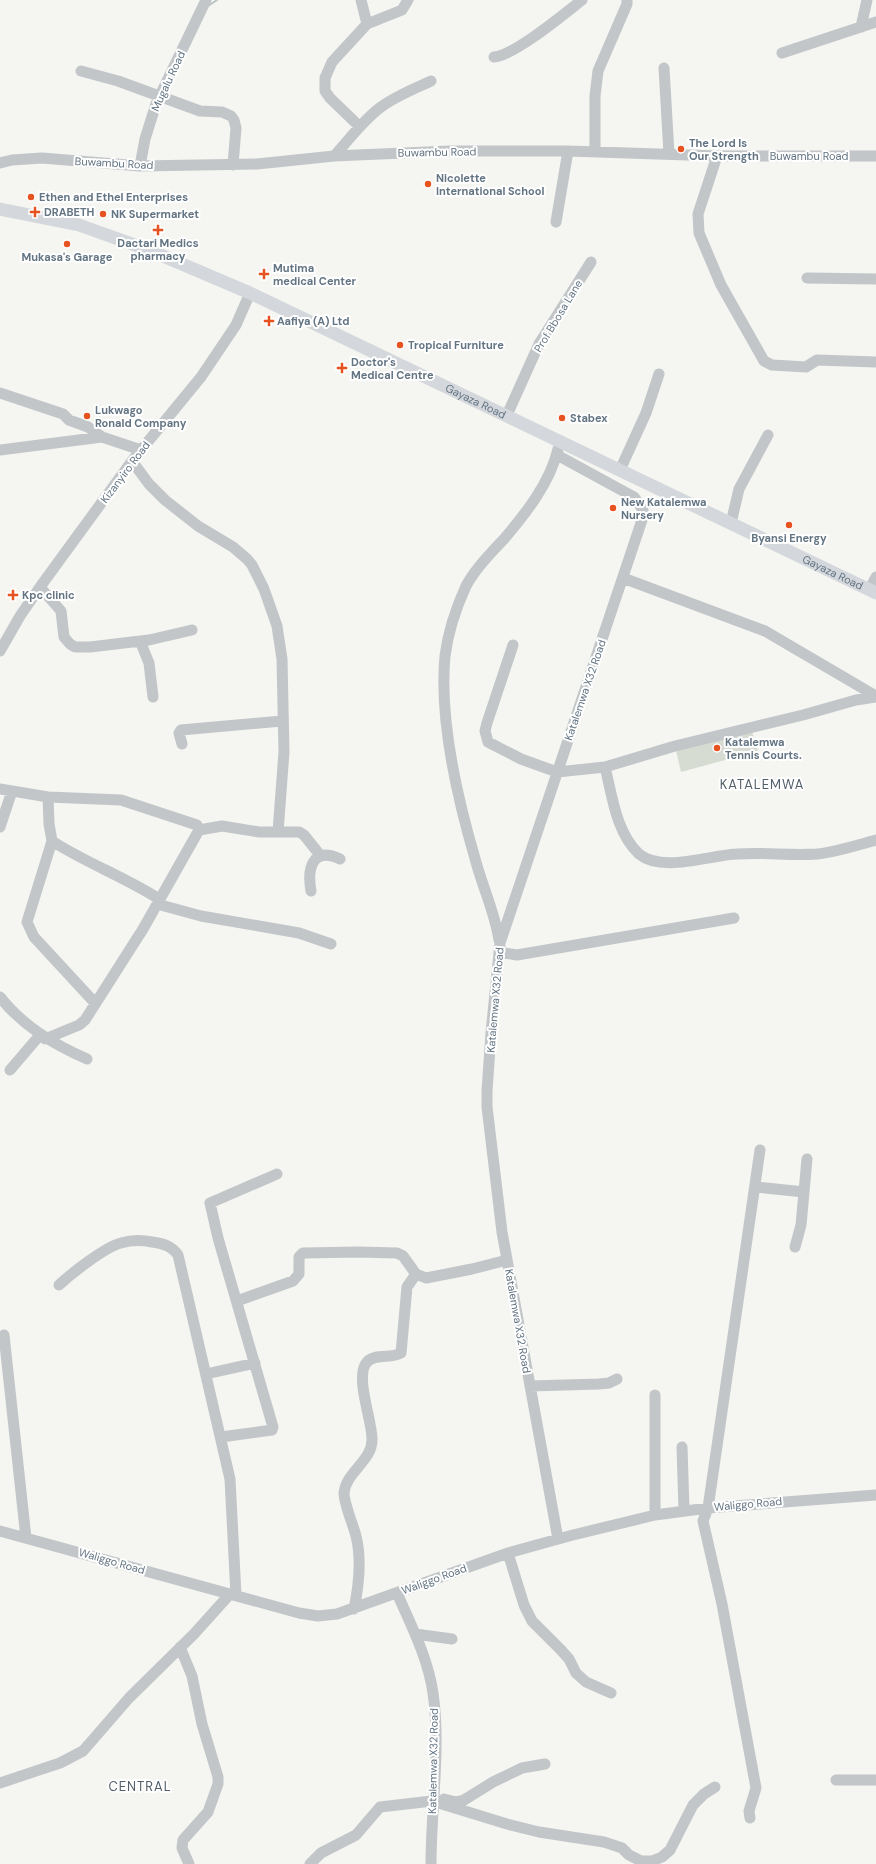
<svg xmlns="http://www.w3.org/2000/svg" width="876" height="1864" font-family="'DM Sans',sans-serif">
<rect width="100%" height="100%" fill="#f5f5f1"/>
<path fill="#d6dcd2" d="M751 728 758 751 681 772 675 746Z"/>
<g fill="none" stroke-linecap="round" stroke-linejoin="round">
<path stroke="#bac4c9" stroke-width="2" d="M208 6 217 0"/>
<path stroke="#c2c6c9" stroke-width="11" d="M361 0 367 24
M861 27 867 0
M782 53 876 22
M494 57C515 55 564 14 582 0
M664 68 669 154
M81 71 118 81 200 111 222 112 231 116 234 120 236 128 233 165
M360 127 330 98 325 91V78L332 62 367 24 402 10 408 0
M595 152V96L598 71 627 4V0
M334 156C349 140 363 120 381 107 396 96 414 89 431 81
M717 156 698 214 699 233 721 285 764 361 772 365 806 367 817 360 876 362
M0 163 12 160 42 158 140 166 257 164 334 156 450 151H568L717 156H876
M140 166 145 139 156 104 206 0
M556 222 568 151
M807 278 876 279
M0 393 63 414 69 420 88 427 102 437
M507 415 539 344 591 262
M0 450 102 437 141 450
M557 455 634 497 643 510V517L500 943 491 1033 487 1091V1107L502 1232 558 1539
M132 461 149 484 165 500 198 526 233 547 247 559 252 565 264 589 277 626 282 659 284 752 278 832
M620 470 646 413 659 374
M731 523 739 489 768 435
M623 578 765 631 876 696
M40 587 61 611 64 637 70 644 75 647H90L149 640 192 630
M869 590 876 577
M140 641 149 663 153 697
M513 645 487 723 485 731 488 742 521 759 557 772 605 767 675 746 803 715 856 700 876 697
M0 651 20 616 40 587 132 461 201 377 236 325 250 293
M182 744 179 733 181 730 282 721
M605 767C612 795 616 833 639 854 662 873 710 855 737 854 764 852 790 856 817 854 836 852 857 845 876 840
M0 789 48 797 121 800 197 825 199 830
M48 797 49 824 52 841 27 922 34 937 95 1003
M0 827 12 791
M199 830 222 826 259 832H299L304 835 320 855
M52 841C86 863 125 877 159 899
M311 891C307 869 312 846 340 859
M157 904 201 916 299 933 331 944
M499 940C495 913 483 888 476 862 458 801 439 719 445 656 448 632 456 608 466 586 476 568 490 554 504 539 526 513 550 483 558 449
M499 952 517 955 734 918
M0 997C23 1026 53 1044 87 1059
M45 1039 79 1025 85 1020 143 929 199 830
M10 1070 40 1035
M756 1187 804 1192 801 1225 795 1247
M804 1192 807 1159
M59 1285C72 1273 105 1247 121 1243 131 1240 142 1240 152 1242 163 1243 172 1246 178 1255L230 1479 236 1595
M237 1301 293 1281 299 1274V1257L303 1253 358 1252 397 1253 403 1256 416 1274 426 1278 472 1269 507 1260
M4 1335 26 1538
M206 1374 255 1363
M530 1386 599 1384 609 1383 617 1379
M655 1395V1515
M221 1437 272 1430 273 1427 218 1238 210 1203 277 1174
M682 1447 684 1510
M0 1531 299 1613 318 1616 337 1614 508 1553 569 1536 655 1515 708 1508 876 1495
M508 1553 524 1605 532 1621 561 1650 569 1659 576 1673 586 1682 611 1693
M397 1593C411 1625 428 1658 433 1693 441 1748 431 1808 431 1864
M354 1609C359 1585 362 1560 356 1536 353 1524 344 1504 344 1493 346 1472 372 1461 372 1440 373 1423 354 1376 367 1362 375 1353 392 1359 401 1353L407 1287 416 1274
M415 1634 452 1639
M180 1647 192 1676 202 1724 218 1777V1784L208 1812 183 1840 182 1848 189 1864
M836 1780H876
M0 1783 60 1763 83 1751 129 1698 194 1634 230 1594
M444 1799 456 1802 464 1800 493 1782 522 1768 545 1764
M750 1818 749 1811 756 1788 722 1604 703 1521 708 1508 760 1150
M310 1864 321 1853 356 1835 380 1807 432 1801 507 1824 539 1832 604 1842 622 1848 629 1855 641 1861H652L662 1857 670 1850 693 1805 704 1794 715 1787"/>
<path stroke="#d4d8dc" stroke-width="13" id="s1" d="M0 209 79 225 149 250 250 293 876 593"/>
</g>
<g fill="#e75320" stroke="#fff" stroke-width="1.5">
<circle cx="681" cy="149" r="4"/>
<circle cx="428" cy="184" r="4"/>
<circle cx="31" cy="197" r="4"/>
<path d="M33 206h4v4h4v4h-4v4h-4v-4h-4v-4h4z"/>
<circle cx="103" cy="214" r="4"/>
<path d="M156 224h4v4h4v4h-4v4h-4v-4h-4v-4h4z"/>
<circle cx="67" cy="244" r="4"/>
<path d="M262 268h4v4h4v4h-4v4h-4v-4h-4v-4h4z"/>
<path d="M267 315h4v4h4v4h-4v4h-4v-4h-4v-4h4z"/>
<circle cx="400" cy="345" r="4"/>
<path d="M340 362h4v4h4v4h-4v4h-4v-4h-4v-4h4z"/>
<circle cx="87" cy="416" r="4"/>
<circle cx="562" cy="418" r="4"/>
<circle cx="613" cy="508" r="4"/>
<circle cx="789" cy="525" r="4"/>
<path d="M11 589h4v4h4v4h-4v4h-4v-4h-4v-4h4z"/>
<circle cx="717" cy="748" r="4"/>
</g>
<g text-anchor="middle" stroke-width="4" stroke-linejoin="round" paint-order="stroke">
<g font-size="11" fill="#637483" stroke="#fff">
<text transform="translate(168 81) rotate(-65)" y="4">Mugalu Road</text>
<text transform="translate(437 152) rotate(-1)" y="4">Buwambu Road</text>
<text x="809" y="160">Buwambu Road</text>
<text transform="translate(114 163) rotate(3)" y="4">Buwambu Road</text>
<text transform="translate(558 316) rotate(-59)" y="4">Prof Bbosa Lane</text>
<text dy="4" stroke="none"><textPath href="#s1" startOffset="515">Gayaza Road</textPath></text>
<text transform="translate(125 472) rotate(-53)" y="4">Kizanyiro Road</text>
<text dy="4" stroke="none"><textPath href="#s1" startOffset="911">Gayaza Road</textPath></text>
<text transform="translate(585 690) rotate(-71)" y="4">Katalemwa X32 Road</text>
<text transform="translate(495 1000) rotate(-85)" y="4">Katalemwa X32 Road</text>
<text transform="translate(518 1321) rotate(80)" y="4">Katalemwa X32 Road</text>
<text transform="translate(748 1504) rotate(-5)" y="4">Waliggo Road</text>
<text transform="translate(112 1561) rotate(16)" y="4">Waliggo Road</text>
<text transform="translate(434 1579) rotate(-20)" y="4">Waliggo Road</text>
<text transform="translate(433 1761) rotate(-89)" y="4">Katalemwa X32 Road</text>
</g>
<g font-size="11" font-weight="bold" fill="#637483" stroke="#fff" text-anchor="start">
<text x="689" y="147">The Lord Is<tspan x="689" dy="13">Our Strength</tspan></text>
<text x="436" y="182">Nicolette<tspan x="436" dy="13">International School</tspan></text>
<text x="39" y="201">Ethen and Ethel Enterprises</text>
<text x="44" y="216">DRABETH</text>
<text x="111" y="218">NK Supermarket</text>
<text x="158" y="247" text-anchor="middle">Dactari Medics<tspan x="158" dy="13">pharmacy</tspan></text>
<text x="67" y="261" text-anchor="middle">Mukasa's Garage</text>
<text x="273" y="272">Mutima<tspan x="273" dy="13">medical Center</tspan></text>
<text x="277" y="325">Aafiya (A) Ltd</text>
<text x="408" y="349">Tropical Furniture</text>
<text x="351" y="366">Doctor's<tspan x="351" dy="13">Medical Centre</tspan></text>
<text x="95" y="414">Lukwago<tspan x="95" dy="13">Ronald Company</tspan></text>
<text x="570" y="422">Stabex</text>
<text x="621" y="506">New Katalemwa<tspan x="621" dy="13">Nursery</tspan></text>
<text x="789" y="542" text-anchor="middle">Byansi Energy</text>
<text x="22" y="599">Kpc clinic</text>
<text x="725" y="746">Katalemwa<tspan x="725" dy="13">Tennis Courts.</tspan></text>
</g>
<g font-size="13" letter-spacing="1" fill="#525e68" stroke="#fff">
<text x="762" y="789">KATALEMWA</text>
<text x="140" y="1791">CENTRAL</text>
</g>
</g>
</svg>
